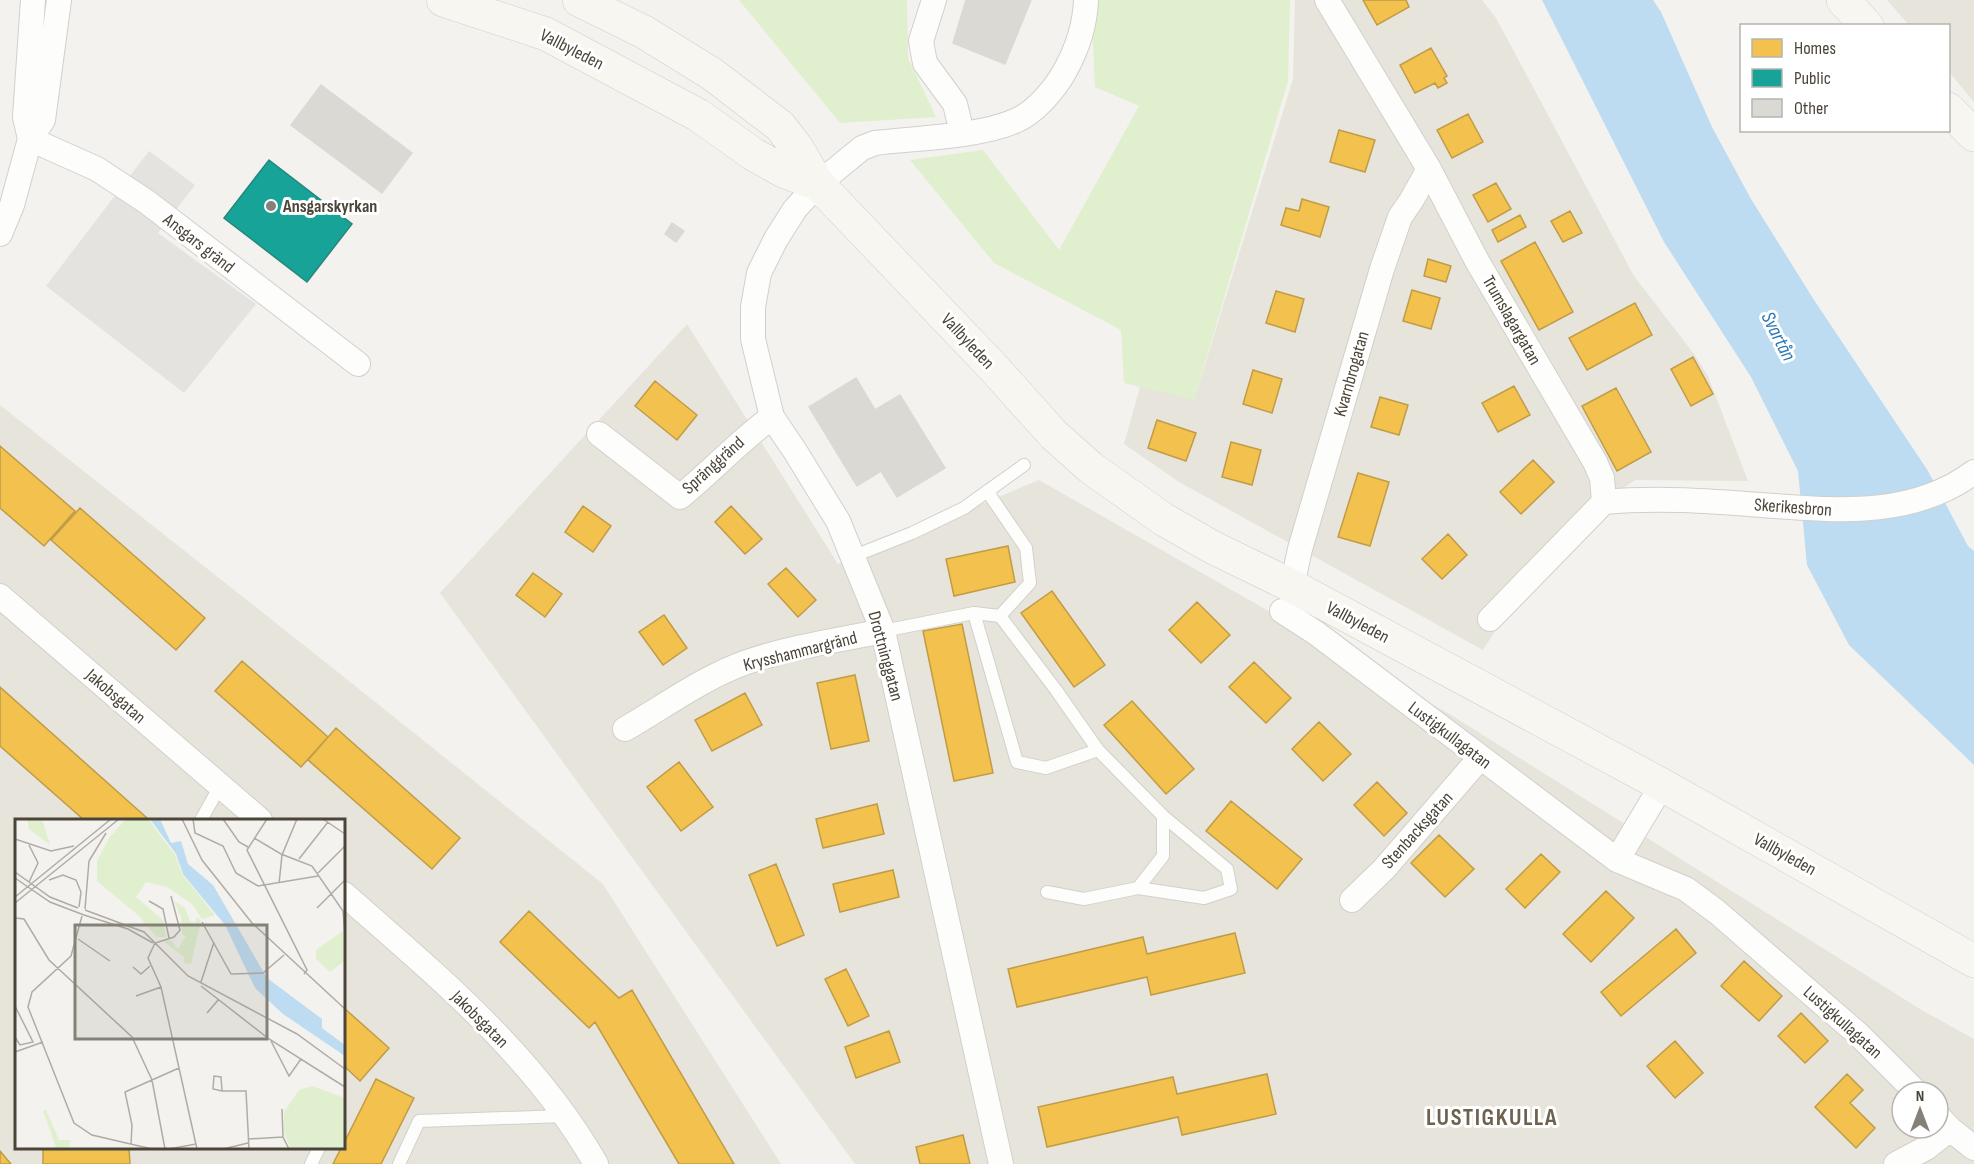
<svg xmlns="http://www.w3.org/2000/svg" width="1974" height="1164" font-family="'Sofia Sans Condensed',sans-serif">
<rect width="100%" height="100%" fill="#f3f2ee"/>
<path fill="#e7e4db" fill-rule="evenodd" d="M1295 0H1482L1496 18 1634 276 1694 354 1708 376 1748 481 1635 480 1553 539 1483 650 1179 482 1124 444 1142 380 1194 400 1293 79Z
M1887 0H1974V102L1949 72 1948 26 1909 25Z
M687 324 838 564 1039 480 1451 715 1920 1009 1974 1039V1164H855L440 593ZM1902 1092H1938V1128H1902Z
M0 405 324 661 603 884 781 1164H0ZM16 820H344V1148H16Z"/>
<path fill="#e0efcd" d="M739 0H907L908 58 936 117 840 123Z
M1091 0H1290L1288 81 1194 400 1124 383 1121 330 994 263 910 160 983 150 1059 250 1139 106 1095 87Z"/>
<path fill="#e5e3df" d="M149 151 195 185 158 233 256 304 184 393 46 286Z"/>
<path fill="#bddcf2" d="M1542 0H1653L1661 12 1712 127 1751 199 1814 300 1928 471 1968 546 1974 551V765L1849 645 1807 565 1798 471 1751 377 1664 242Z"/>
<path fill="#f2c14e" stroke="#c09c47" stroke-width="1.5" d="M1363 0H1406L1409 7 1377 25Z
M1431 48 1447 76 1444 78 1447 83 1438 88 1435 83 1415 93 1400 65Z
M1468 114 1483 142 1452 158 1437 130Z
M1339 130 1375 140 1365 172 1330 162Z
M1496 183 1511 209 1488 222 1473 195Z
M1302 199 1329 207 1320 237 1281 225 1286 208 1299 211Z
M1570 211 1582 233 1563 242 1551 221Z
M1520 215 1526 227 1498 242 1492 230Z
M1535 242 1573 312 1539 330 1501 261Z
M1428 259 1451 266 1446 282 1424 276Z
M1412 290 1440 298 1431 329 1403 321Z
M1276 291 1304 299 1295 332 1266 323Z
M1635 303 1652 335 1587 370 1569 338Z
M1693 357 1713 394 1691 406 1671 369Z
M1253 370 1282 379 1272 413 1243 404Z
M655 381 697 415 677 440 635 406Z
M1514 386 1530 415 1498 432 1482 403Z
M1616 388 1651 452 1617 471 1582 406Z
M1380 397 1408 405 1399 435 1371 427Z
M1157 420 1196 433 1186 461 1148 448Z
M1231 442 1261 450 1252 485 1222 477Z
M0 446 75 511 44 546 0 508Z
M1533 460 1554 482 1521 514 1500 492Z
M1358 473 1389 482 1370 546 1338 537Z
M583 506 611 526 593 552 565 532Z
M731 506 762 539 745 554 715 522Z
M80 508 205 618 176 650 51 540Z
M1448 534 1467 555 1442 579 1422 559Z
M1008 546 1015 582 954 596 946 559Z
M786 568 816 600 798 617 768 584Z
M533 573 562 594 545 617 516 595Z
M1052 591 1105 665 1074 687 1021 613Z
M1197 602 1230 635 1201 663 1169 630Z
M664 615 687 648 663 665 639 632Z
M962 624 993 773 954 781 923 631Z
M242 661 328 737 301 767 215 691Z
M1254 662 1291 698 1266 723 1229 687Z
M855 675 869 741 831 749 817 683Z
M0 687 147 818 145 820H84L0 746Z
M745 693 762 725 712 751 695 720Z
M1132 701 1194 769 1166 794 1104 725Z
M1319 722 1351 754 1323 781 1292 749Z
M336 728 460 838 432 869 308 760Z
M679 762 713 807 681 831 647 787Z
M1377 782 1407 813 1384 836 1354 805Z
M1231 801 1302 859 1277 889 1206 831Z
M877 804 884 834 823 848 816 819Z
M1439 835 1474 869 1445 897 1411 863Z
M1541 854 1560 872 1525 908 1506 889Z
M776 864 804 935 777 946 749 875Z
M893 870 899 897 840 912 833 884Z
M1606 891 1634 918 1591 962 1563 934Z
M529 911 619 998 632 990 734 1164H679L595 1022 589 1028 500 942Z
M1676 929 1696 953 1621 1016 1601 992Z
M1235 933 1245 973 1151 995 1147 977 1017 1007 1008 969 1143 937 1147 954Z
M1744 961 1782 996 1759 1021 1721 986Z
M846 969 869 1016 848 1026 825 979Z
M344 1008 389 1048 360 1081 344 1066Z
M1801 1013 1828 1041 1805 1063 1778 1036Z
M889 1031 900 1062 856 1078 845 1047Z
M1675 1041 1703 1073 1675 1098 1647 1066Z
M1267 1074 1276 1114 1182 1135 1178 1117 1047 1147 1038 1107 1173 1077 1177 1094Z
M1847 1074 1863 1090 1850 1103 1875 1128 1856 1148 1815 1107Z
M376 1079 414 1098 381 1164H333L341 1148H344V1143Z
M963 1135 970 1164H920L916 1147Z
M43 1148H129L130 1164H43Z
M0 1151 11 1164H0Z"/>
<path fill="#17a398" stroke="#27867b" stroke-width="1.5" d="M269 160 352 224 307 282 224 218Z"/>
<path fill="#dbd9d4" stroke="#dcd9d3" stroke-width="1.5" d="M966 0H1031L1005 64 953 43Z
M321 85 412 153 382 193 291 125Z
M672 223 684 231 676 242 665 234Z
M856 378 875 410 900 395 945 468 897 497 881 471 857 486 809 407Z"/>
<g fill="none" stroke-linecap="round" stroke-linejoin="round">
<defs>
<path id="lane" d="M987 491 1026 548 1030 583 1000 616
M854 556 912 533 964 508 1024 465
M883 631 974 613 1017 762 1046 768 1098 750 1056 690 1000 616 974 613
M201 820 220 786
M1138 888 1204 898 1231 889 1227 869 1163 816
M1047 892 1084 899 1138 888 1163 856V816L1098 750
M311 1164 319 1148
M399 1164 419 1121 564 1116"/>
<path id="street" d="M934 0 921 41 925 63 955 104 962 133
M1327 0 1429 169 1477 261 1595 462 1602 478 1604 502 1490 619
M30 139 97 169 147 202 358 364
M30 139 25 117 33 0
M0 234 12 205 30 139 43 120 59 0
M599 434 680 497C712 471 739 441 772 417
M1604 502C1656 497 1709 501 1761 505 1834 510 1911 519 1974 472
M1292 586 1300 549 1382 269 1400 217 1411 201 1429 169
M0 596 260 820
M1282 611 1316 633 1617 860 1686 889 1717 912 1858 1034 1916 1092
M625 729C665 706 704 677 747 662 791 647 838 640 883 631
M1617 860 1662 785
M344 894C436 975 534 1055 596 1164
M1352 900 1384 869 1480 758
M1938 1116 1950 1129 1974 1148
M1001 1164 883 631 838 521 795 451 772 417 753 339V307L759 273 776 239 795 209 818 184 862 148 875 143C916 138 979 137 1015 121 1035 113 1056 88 1066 69 1078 47 1085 26 1086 0
M1896 1164 1926 1148 1950 1129"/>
<path id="secondary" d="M443 0 546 34 698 115 753 154 783 171 818 184
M579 0 644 32 712 74 780 126 797 148 818 184 991 365 1054 435 1091 468 1163 519 1212 547 1292 586 1662 785 1974 961
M1843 0 1867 26
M1948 109 1974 135"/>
</defs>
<use href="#lane" stroke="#d1d0cb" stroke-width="14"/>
<use href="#street" stroke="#d1d0cb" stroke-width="26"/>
<use href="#secondary" stroke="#d3cfc4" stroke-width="34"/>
<use href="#lane" stroke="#fdfdfc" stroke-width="12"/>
<use href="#street" stroke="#fdfdfc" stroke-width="24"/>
<use href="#secondary" stroke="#f7f6f1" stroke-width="33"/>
</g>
<circle fill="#868178" stroke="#fff" stroke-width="2" cx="271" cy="206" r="6"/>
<g text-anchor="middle" stroke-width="6" stroke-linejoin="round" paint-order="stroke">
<g font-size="18" fill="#4b4438" stroke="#fff">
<text transform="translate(572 49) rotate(27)" y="6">Vallbyleden</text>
<text transform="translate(199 243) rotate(38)" y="6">Ansgars gränd</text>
<text transform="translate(1512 320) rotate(60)" y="6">Trumslagargatan</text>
<text transform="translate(968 341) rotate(47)" y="6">Vallbyleden</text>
<text transform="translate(1351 374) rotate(-74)" y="6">Kvarnbrogatan</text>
<text transform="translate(713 465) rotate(-42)" y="6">Spränggränd</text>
<text transform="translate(1793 507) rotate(4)" y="6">Skerikesbron</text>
<text transform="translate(1358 622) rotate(28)" y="6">Vallbyleden</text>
<text transform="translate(800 651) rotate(-14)" y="6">Krysshammargränd</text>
<text transform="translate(886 656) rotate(75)" y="6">Drottninggatan</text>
<text transform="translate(116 696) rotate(41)" y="6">Jakobsgatan</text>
<text transform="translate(1450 735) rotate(37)" y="6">Lustigkullagatan</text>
<text transform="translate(1417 830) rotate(-48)" y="6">Stenbacksgatan</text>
<text transform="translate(1785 854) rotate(29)" y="6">Vallbyleden</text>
<text transform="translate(480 1019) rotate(45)" y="6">Jakobsgatan</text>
<text transform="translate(1843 1022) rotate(42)" y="6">Lustigkullagatan</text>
</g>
<g font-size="18" font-weight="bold" fill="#4b4438" stroke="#fff" text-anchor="start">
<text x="283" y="212">Ansgarskyrkan</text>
</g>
<g font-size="20" font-style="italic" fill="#2977b5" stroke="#fff">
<text transform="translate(1779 336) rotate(63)" y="7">Svartån</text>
</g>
<g font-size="24" font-weight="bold" letter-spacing="1.5" fill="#6e624f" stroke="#fff">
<text x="1492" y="1125">LUSTIGKULLA</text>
</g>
</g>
<g transform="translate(15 819)">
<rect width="330" height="330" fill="#f3f2ee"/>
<path d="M12 0H27L35 26 14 10ZM111 0H133L160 36 167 55 200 96 187 100 177 85 152 68 131 63 121 78 148 101 151 118H142L123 96 82 62V42L94 19ZM159 82 170 89 175 102 180 104 182 98 186 102 176 145 169 144V138L148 122 156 121 163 130 171 117 167 115 166 98ZM328 112V143L315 153 301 140V131ZM297 267 330 279V330H275L269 312V293L284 271ZM31 291 44 321H55L54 330H35L41 328 28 292Z" fill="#e0efcd"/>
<path d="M135 0H145L156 24 166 22 173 45 198 66 252 159 307 200V209L330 226V237L268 195 240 169 210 106 168 55 161 35Z" fill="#bddcf2"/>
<path fill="none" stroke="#b0aca5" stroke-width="1.5" d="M167 0 187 41 237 104 330 190M178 0 180 14 208 27 221 54 243 67 303 57M208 0 224 23 233 28M252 0 232 31 292 151 289 155M308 0 330 15M239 19 266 35 297 47 328 92 330 114M0 20 36 32 59 27M14 26 23 44 14 63M284 40 313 3M0 53 35 78 63 89M303 54 330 27M0 59 35 83 69 96M34 61 48 56 61 61 66 73 64 88M264 65 267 36 282 0M156 77 165 111 159 118 140 124 133 139 146 168 182 330M0 78 96 0M134 82 148 90 154 119M0 84 104 0M302 89 330 61M70 90 74 42 91 14M70 91 129 113 173 157 282 215 330 250M69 96 113 110 138 124M67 97 56 137 17 173 13 188 59 304 77 316 137 330M0 99 9 100 34 141 117 218 137 261 150 330M187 103 216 155M63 120 95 142M118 148 126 155 135 147M216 155 248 154 269 136M186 163 199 123M186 167 254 220 330 268M121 177 146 168M0 187 18 223 5 226 0 218M192 194 204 180M255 220 274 257 286 240M0 233 28 223M207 272 198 270 199 257 206 258 207 272H231L234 330M267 290 268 318 274 330M233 320 268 318M116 325 117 306 110 273 164 249M154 330 181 325M208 330 233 324"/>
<path fill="#868178" fill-opacity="0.15" stroke="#868178" stroke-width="3" d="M60 106H252V220H60Z"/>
<rect width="330" height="330" fill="none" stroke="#4b4438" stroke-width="3"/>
</g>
<rect x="1740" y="24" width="210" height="108" fill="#ffffff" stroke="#b7b4af" stroke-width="1.5"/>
<rect x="1752" y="39" width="30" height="18" fill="#f2c14e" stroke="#b7b4af" stroke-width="1.5"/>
<text x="1794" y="54" font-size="18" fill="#4b4438">Homes</text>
<rect x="1752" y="69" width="30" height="18" fill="#17a398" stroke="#b7b4af" stroke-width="1.5"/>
<text x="1794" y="84" font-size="18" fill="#4b4438">Public</text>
<rect x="1752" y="99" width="30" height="18" fill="#dbd9d4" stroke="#b7b4af" stroke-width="1.5"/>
<text x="1794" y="114" font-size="18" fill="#4b4438">Other</text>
<g transform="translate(1920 1110)"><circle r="28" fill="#ffffff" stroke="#b7b4af" stroke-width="1.5"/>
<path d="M0-4.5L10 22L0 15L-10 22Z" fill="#868178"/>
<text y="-9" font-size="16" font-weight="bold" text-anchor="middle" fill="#4b4438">N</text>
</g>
</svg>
